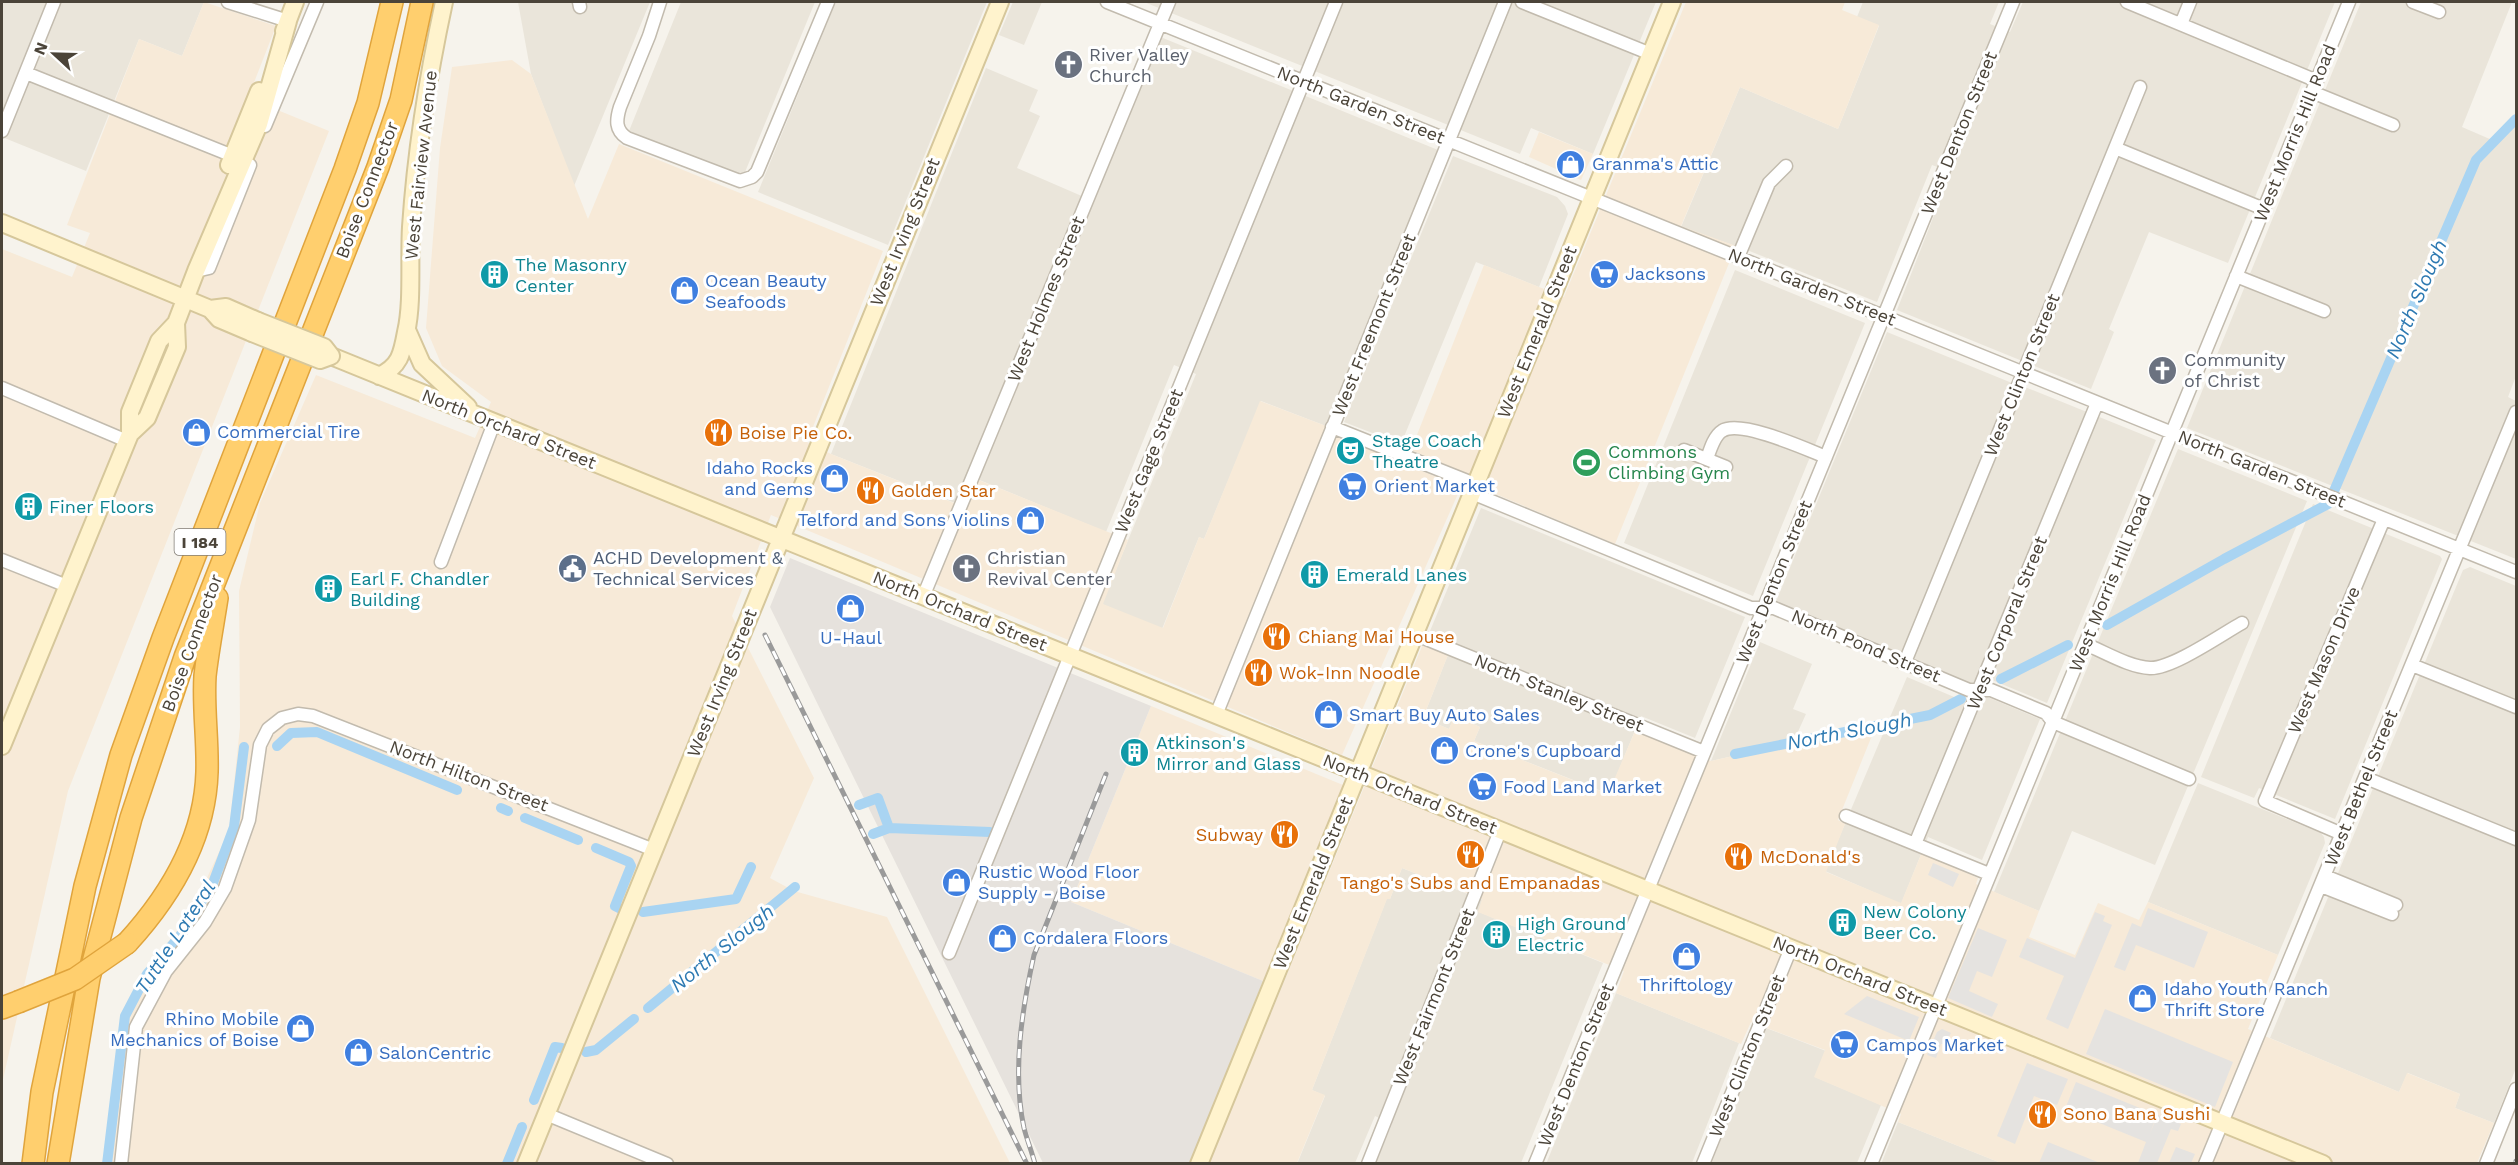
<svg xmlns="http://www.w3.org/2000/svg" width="2518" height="1165" font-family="'Work Sans',sans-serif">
<rect width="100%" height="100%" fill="#f6f3ec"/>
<path fill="#eae5da" d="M2 2H204L182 56 139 39 86 171 2 137Z
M518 2H650L574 186 531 74Z
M681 2H815L743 177 629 131Z
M836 2H987L888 245 758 192Z
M1013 2H1042L1024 45 999 35Z
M1144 2H1656L1593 154 1531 128 1520 154Z
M1863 2H1999L1990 24 2010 32 2023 2H2335L2228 263 2149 232 2109 329 2114 332 2091 389 1897 310 1951 172 1932 165 1877 302 1747 250 1681 227 1740 87 1838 129 1879 26 1857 17Z
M2361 2H2512L2462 127 2499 143 2509 120 2516 122V376L2508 397 2516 401V559L2187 428Z
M1158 36 1438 150 1326 426 1261 401 1204 539 1199 537 1162 629 1102 604 1196 374 1174 365 1106 532 977 479 965 507 831 454 986 68 1038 90 1029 111 1040 116 1017 168 1084 197Z
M1453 156 1557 197 1565 206 1568 214 1539 287 1476 262 1401 444 1344 422Z
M1735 270 1865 323 1753 596 1624 543Z
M1887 332 2012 383 1901 656 1775 604Z
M2025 387 2156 440 2047 703 1992 680 1970 683 1912 660Z
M2178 449 2307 501 2155 865 2072 831 2039 911 1994 892Z
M2313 504 2440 556 2442 559 2335 819 2259 788 2254 798 2201 777Z
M1481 508 1745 617 1695 738 1641 716 1609 794 1474 741 1480 727 1455 716 1449 729 1423 718 1453 642 1430 631Z
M2470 567 2516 586V1068L2494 1123 2455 1108 2460 1094 2408 1073 2399 1092 2270 1038 2463 570Z
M1760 642 1812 664 1793 709 1806 714 1796 736 1805 740 1711 761Z
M1907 677 1980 708 1985 696 2040 719 1982 860 1928 837 1901 904 1825 871Z
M2198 783 2321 833 2324 837 2325 843 2278 955 2148 902Z
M1402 868 1483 900 1479 912 1603 963 1521 1163H1376L1392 1124 1375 1116 1355 1163 1297 1164 1325 1096 1312 1090 1387 898 1390 899Z
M1616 993 1739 1043 1692 1163 1546 1164Z
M1766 1028 1826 1051 1815 1077 1881 1105 1857 1163 1711 1164Z
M1898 1122 2001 1163 1881 1164Z"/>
<path fill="#f7ead8" d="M204 2 276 26 248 98 329 131 68 791 2 1084V249L72 277 90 233 67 225 139 39 182 56Z
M1686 2H1845L1842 10 1879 25 1838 129 1740 87 1681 226 1736 246 1615 544 1486 490 1489 483 1411 450 1484 265 1564 297Z
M512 60 531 74 588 219 619 144 883 251 807 442 831 454 964 507 976 479 1128 540 1103 604 1163 628 1199 537 1204 539 1260 401 1326 426 1325 431 1461 487 1342 755 771 515 732 616 814 778 770 878 794 891 887 917 1010 1163 106 1164 120 1018 143 973 189 916 229 831 240 727 239 591 260 503 316 375 475 438 491 402 442 366 426 328 440 148 452 67Z
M1539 132 1593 154 1581 180 1529 157Z
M1423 644 1448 655 1423 718 1449 729 1454 716 1480 727 1474 741 1608 794 1635 731 1711 761 1877 723 1838 820 1845 824 1826 872 1901 903 1922 852 1978 878 1976 884 2039 911 2029 937 2075 955 2098 903 2139 920 2148 902 2278 955 2248 1029 2399 1092 2407 1073 2460 1094 2455 1108 2494 1123 2477 1163H2001L1898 1122 1901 1114 1814 1077 1825 1050 1751 1022 1741 1044 1616 993 1624 971 1478 912 1482 899 1402 868 1390 899H1387L1312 1090 1325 1095 1297 1163 1209 1164Z
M1151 706 1343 785 1263 981 1071 902Z"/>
<path fill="#e6e2dd" d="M790 558 1151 706 1071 902 1263 981 1190 1163H1043L770 607Z"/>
<path fill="#e5e3e0" d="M1933 863 1959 874 1953 887 1928 875Z
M2148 908 2208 932 2194 968 2136 945 2125 971 2114 967 2132 923 2141 927Z
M2095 912 2105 916 2103 921 2112 925 2068 1029 2046 1019 2064 976 2019 957 2027 938 2075 958Z
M1978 928 2007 940 1992 977 1977 971 1969 991 1998 1004 1992 1017 1948 998Z
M1867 996 1919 1017 1909 1041 1844 1014Z
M2105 1009 2233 1062 2215 1107 2086 1054Z
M1942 1029 1951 1033 1945 1044H1941L1936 1058 1927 1055 1937 1032Z
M2027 1063 2068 1079 2057 1105 2034 1096 2015 1144 1997 1136Z
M2076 1082 2157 1115 2150 1133 2158 1115 2181 1124 2178 1131 2171 1129 2157 1163H2138L2146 1142 2065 1109Z
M2048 1142 2100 1163H2039Z
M2176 1147 2195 1154 2191 1163H2169Z"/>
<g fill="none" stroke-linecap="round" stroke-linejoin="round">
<path stroke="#a9d4f2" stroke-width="10" d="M2334 491 2476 160 2516 119
M2107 625 2224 559 2328 504
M2001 679 2068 645
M277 746 291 733 317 732 457 790
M1735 754 1930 715 1961 699
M859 805 878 798 889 828
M501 808 508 811
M525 818 578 840
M873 834 889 828 990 832
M596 848 629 862 631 866 615 906 619 908
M643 912 736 899 751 867
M648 1008 795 887
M586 1052 596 1050 634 1019
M534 1100 555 1047 562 1048
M107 1164 125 1016 147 974 180 936 213 883 234 827 244 747
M507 1164 522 1127"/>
<defs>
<path id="street" d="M228 2 288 21
M579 2 580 7
M660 2 649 36 620 107C616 120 615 130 627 138L740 181 752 177 757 172 828 2
M1107 2 2516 572
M1522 2 1651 54
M2127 2 2317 81
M2413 2 2439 12
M2181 24 2190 2
M26 73 233 156
M2312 92 2393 125
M265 126 317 2
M2 131 54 2
M2115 148 2264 209
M1738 257 1769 183 1786 166
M196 271 209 268 250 165
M2236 276 2324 311
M2 388 127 441
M1332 427 1475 484
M1684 450 1726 467
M1707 459C1710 450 1714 436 1722 431 1740 419 1806 449 1826 457
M1472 493 1751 608H1774L1969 690H1991L2046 713 2053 722 2189 779
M2 560 67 586
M441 562 494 423
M923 597 1169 2
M1414 634 1704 752
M2085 644C2105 652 2129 667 2150 668 2172 669 2222 634 2242 623
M1905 662 2140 87
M2412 665 2516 707
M1216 715 1505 2
M2366 778 2516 839
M1846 816 1989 874
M2342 834 2265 801 2384 519
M1915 844 2097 403
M2325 876 2396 905
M2321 886 2392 914
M949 953 1336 2
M546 1114 667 1164
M121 1164 136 1027 166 971 205 922 225 888 249 820 260 745 268 729 282 718 298 714 313 716 654 850
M1368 1164 1500 831
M1535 1164 2013 2
M1703 1164 1791 948
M1871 1164 2349 2
M2205 1164 2516 412
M2486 1164 2516 1089"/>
<path id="secondary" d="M284 31 295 2
M229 165 259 91
M2 223 210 309 219 319 252 333
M210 309 226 307 258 321
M407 330 422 364 468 407
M331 356 2323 1164
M379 376C400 366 402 354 406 332 413 303 409 259 411 227 416 152 428 76 444 2
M130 434 147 418 177 347 176 323 196 271 259 124 288 21
M2 746 130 434V412L159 341 176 323
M526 1164 1000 2
M1199 1164 1672 2"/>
<path id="highway" d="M127 943C171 895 205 839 207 772 208 740 203 708 205 676 208 650 213 624 217 598
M2 1008 18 1002
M33 1164 42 1092 85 886 121 755 163 638 345 169 368 103 392 2
M58 1164 89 978 131 818 185 657 378 167 401 100 422 2"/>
</defs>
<use href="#street" stroke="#c2bbae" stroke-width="15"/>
<use href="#secondary" stroke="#d6c79b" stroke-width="20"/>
<use href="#highway" stroke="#e0a43c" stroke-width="24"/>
<use href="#street" stroke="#fff" stroke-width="12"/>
<use href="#secondary" stroke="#fff3cd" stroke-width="16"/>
<use href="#highway" stroke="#ffcf6e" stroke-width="21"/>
<defs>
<path id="rail" d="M765 635 1027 1164
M1035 1164C1032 1152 1027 1140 1024 1128 1012 1072 1022 1009 1034 955L1106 774
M2516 1164V1161"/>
</defs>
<use href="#rail" stroke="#9a9a9a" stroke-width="5"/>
<use href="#rail" stroke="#fff" stroke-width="3" stroke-dasharray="9" stroke-linecap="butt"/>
<defs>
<path id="secondary-bridge" d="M252 333 320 360 331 356 324 347 258 321"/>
<path id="highway-bridge" d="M18 1002 75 979 127 943"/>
</defs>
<use href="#secondary-bridge" stroke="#d6c79b" stroke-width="20" stroke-linecap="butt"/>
<use href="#highway-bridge" stroke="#e0a43c" stroke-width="24" stroke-linecap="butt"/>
<use href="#secondary-bridge" stroke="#fff3cd" stroke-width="16"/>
<use href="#highway-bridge" stroke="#ffcf6e" stroke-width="21"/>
</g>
<defs>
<symbol id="church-disc" viewBox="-11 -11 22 22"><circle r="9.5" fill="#6b7280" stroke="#fff"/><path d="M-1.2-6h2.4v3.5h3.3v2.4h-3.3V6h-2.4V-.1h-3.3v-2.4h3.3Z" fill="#fff"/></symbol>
<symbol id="shop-disc" viewBox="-11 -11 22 22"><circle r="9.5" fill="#3f7fe0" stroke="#fff"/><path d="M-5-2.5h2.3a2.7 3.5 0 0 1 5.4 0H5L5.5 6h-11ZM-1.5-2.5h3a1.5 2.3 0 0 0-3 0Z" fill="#fff"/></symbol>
<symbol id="supermarket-disc" viewBox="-11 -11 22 22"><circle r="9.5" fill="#3f7fe0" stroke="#fff"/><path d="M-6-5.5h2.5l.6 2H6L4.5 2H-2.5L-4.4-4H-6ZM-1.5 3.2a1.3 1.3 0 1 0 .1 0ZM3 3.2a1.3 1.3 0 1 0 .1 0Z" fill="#fff"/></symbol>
<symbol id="building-disc" viewBox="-11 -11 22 22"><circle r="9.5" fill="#0f9aa8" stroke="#fff"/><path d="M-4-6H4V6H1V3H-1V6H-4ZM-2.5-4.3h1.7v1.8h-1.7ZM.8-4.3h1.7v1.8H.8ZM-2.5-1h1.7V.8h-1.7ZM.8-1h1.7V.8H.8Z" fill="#fff"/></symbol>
<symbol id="restaurant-disc" viewBox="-11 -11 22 22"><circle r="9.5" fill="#e8710a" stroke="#fff"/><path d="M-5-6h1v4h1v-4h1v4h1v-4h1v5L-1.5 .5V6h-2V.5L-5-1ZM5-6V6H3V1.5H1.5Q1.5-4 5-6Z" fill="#fff"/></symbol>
<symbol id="theatre-disc" viewBox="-11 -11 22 22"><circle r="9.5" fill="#0f9aa8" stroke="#fff"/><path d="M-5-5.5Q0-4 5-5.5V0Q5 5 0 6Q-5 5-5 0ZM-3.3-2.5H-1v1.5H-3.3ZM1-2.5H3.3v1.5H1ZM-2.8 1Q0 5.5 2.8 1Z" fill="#fff"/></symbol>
<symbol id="stadium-disc" viewBox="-11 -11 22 22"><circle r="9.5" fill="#2e9e5b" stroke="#fff"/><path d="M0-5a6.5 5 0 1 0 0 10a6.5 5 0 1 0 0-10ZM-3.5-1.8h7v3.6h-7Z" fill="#fff"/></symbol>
<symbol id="civic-disc" viewBox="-11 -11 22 22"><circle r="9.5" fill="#5c6f8a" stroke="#fff"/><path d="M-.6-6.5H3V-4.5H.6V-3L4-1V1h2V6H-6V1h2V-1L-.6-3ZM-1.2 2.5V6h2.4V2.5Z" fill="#fff"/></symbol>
</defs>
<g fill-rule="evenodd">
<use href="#church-disc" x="1052" y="48" width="33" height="33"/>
<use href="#shop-disc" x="1554" y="148" width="33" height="33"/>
<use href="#supermarket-disc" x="1588" y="258" width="33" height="33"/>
<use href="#building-disc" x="478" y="258" width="33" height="33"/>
<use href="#shop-disc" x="668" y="274" width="33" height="33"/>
<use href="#church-disc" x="2146" y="354" width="33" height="33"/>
<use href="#shop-disc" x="180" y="416" width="33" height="33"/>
<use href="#restaurant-disc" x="702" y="416" width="33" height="33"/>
<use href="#theatre-disc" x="1334" y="434" width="33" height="33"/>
<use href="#stadium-disc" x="1570" y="446" width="33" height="33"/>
<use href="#shop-disc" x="818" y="462" width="33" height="33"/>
<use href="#supermarket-disc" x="1336" y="470" width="33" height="33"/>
<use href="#restaurant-disc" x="854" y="474" width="33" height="33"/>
<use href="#building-disc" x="12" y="490" width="33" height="33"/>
<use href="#shop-disc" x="1014" y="504" width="33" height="33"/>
<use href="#civic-disc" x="556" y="552" width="33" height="33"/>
<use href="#church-disc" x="950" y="552" width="33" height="33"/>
<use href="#building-disc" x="1298" y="558" width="33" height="33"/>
<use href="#building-disc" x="312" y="572" width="33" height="33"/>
<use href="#shop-disc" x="834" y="592" width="33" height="33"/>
<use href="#restaurant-disc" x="1260" y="620" width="33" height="33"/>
<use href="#restaurant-disc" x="1242" y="656" width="33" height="33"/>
<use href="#shop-disc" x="1312" y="698" width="33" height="33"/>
<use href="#shop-disc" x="1428" y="734" width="33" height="33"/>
<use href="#building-disc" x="1118" y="736" width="33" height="33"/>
<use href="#supermarket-disc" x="1466" y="770" width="33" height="33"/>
<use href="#restaurant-disc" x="1268" y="818" width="33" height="33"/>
<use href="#restaurant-disc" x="1454" y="838" width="33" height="33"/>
<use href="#restaurant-disc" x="1722" y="840" width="33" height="33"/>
<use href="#shop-disc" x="940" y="866" width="33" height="33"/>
<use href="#building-disc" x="1826" y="906" width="33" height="33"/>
<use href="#building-disc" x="1480" y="918" width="33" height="33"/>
<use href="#shop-disc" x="986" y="922" width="33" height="33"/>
<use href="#shop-disc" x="1670" y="940" width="33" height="33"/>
<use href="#shop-disc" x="2126" y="982" width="33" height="33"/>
<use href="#shop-disc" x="284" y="1012" width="33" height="33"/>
<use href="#supermarket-disc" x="1828" y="1028" width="33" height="33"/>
<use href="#shop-disc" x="342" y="1036" width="33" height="33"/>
<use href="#restaurant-disc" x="2026" y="1098" width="33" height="33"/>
</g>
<g text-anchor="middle" stroke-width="6" stroke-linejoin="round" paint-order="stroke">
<rect fill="#fff" stroke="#817c74" stroke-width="1.5" x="174.5" y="529" width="51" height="26" rx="4.5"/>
<g font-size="16" font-weight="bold" fill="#4b4439">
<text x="200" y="548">I 184</text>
</g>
<g font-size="18" fill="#5b616d" stroke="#fff" text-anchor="start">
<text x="1089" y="61">River Valley<tspan x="1089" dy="21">Church</tspan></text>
<text x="2184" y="366">Community<tspan x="2184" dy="21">of Christ</tspan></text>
<text x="987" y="564">Christian<tspan x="987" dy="21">Revival Center</tspan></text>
</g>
<g font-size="18" fill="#4b4439" stroke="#fff">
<text transform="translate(1361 105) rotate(22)" y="6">North Garden Street</text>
<text transform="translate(1959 133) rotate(-68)" y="6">West Denton Street</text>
<text transform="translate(2295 133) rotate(-68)" y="6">West Morris Hill Road</text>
<text transform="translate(421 165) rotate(-84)" y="6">West Fairview Avenue</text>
<text transform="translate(367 190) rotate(-69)" y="6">Boise Connector</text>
<text transform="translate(905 232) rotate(-68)" y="6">West Irving Street</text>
<text transform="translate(1812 287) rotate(22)" y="6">North Garden Street</text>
<text transform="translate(1046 299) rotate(-68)" y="6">West Holmes Street</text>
<text transform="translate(1374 325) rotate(-68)" y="6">West Freemont Street</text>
<text transform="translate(1537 332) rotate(-68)" y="6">West Emerald Street</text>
<text transform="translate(2022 375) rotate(-68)" y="6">West Clinton Street</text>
<text transform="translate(509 429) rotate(22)" y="6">North Orchard Street</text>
<text transform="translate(1149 461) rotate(-68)" y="6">West Gage Street</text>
<text transform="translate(2262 469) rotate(22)" y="6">North Garden Street</text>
<text transform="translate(1774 582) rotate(-68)" y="6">West Denton Street</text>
<text transform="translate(2110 583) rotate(-68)" y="6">West Morris Hill Road</text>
<text transform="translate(960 611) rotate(22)" y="6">North Orchard Street</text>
<text transform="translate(2007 623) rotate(-68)" y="6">West Corporal Street</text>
<text transform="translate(192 643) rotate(-70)" y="6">Boise Connector</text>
<text transform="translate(1866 646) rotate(23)" y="6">North Pond Street</text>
<text transform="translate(2324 660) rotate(-67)" y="6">West Mason Drive</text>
<text transform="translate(722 683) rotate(-68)" y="6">West Irving Street</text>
<text transform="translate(1559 693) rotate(22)" y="6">North Stanley Street</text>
<text transform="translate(469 776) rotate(21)" y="6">North Hilton Street</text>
<text transform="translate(2361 788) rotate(-68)" y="6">West Bethel Street</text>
<text transform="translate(1410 794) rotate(22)" y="6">North Orchard Street</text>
<text transform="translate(1313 883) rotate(-68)" y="6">West Emerald Street</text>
<text transform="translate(1860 976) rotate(22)" y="6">North Orchard Street</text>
<text transform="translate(1434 997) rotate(-68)" y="6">West Fairmont Street</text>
<text transform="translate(1747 1056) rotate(-68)" y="6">West Clinton Street</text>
<text transform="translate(1576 1065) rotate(-68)" y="6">West Denton Street</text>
</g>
<g font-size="18" fill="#366cbe" stroke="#fff" text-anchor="start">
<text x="1592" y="170">Granma's Attic</text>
<text x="1625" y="280">Jacksons</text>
<text x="705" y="287">Ocean Beauty<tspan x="705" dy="21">Seafoods</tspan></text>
<text x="217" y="438">Commercial Tire</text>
<text x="813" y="474" text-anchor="end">Idaho Rocks<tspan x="813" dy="21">and Gems</tspan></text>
<text x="1374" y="492">Orient Market</text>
<text x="1010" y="526" text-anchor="end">Telford and Sons Violins</text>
<text x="851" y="644" text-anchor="middle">U-Haul</text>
<text x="1349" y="721">Smart Buy Auto Sales</text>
<text x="1465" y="757">Crone's Cupboard</text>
<text x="1503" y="793">Food Land Market</text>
<text x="978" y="878">Rustic Wood Floor<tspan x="978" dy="21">Supply - Boise</tspan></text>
<text x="1023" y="944">Cordalera Floors</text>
<text x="1686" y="991" text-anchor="middle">Thriftology</text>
<text x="2164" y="995">Idaho Youth Ranch<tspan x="2164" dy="21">Thrift Store</tspan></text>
<text x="279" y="1025" text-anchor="end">Rhino Mobile<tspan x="279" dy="21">Mechanics of Boise</tspan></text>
<text x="1866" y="1051">Campos Market</text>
<text x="379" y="1059">SalonCentric</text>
</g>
<g font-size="18" fill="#0d838f" stroke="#fff" text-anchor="start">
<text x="515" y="271">The Masonry<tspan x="515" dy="21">Center</tspan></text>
<text x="1372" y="447">Stage Coach<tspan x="1372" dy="21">Theatre</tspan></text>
<text x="49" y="513">Finer Floors</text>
<text x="1336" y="581">Emerald Lanes</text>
<text x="350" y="585">Earl F. Chandler<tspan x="350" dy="21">Building</tspan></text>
<text x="1156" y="749">Atkinson's<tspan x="1156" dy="21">Mirror and Glass</tspan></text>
<text x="1863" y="918">New Colony<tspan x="1863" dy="21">Beer Co.</tspan></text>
<text x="1517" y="930">High Ground<tspan x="1517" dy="21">Electric</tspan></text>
</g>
<g font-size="18" fill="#c56008" stroke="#fff" text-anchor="start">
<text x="739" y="439">Boise Pie Co.</text>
<text x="891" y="497">Golden Star</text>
<text x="1298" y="643">Chiang Mai House</text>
<text x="1279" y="679">Wok-Inn Noodle</text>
<text x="1263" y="841" text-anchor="end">Subway</text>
<text x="1760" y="863">McDonald's</text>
<text x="1470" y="889" text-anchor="middle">Tango's Subs and Empanadas</text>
<text x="2063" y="1120">Sono Bana Sushi</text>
</g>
<g font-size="18" fill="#27864d" stroke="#fff" text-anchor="start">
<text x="1608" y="458">Commons<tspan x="1608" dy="21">Climbing Gym</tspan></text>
</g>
<g font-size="18" fill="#4e5e75" stroke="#fff" text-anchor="start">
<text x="593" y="564">ACHD Development &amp;<tspan x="593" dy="21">Technical Services</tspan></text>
</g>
<g font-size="20" font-style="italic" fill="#2e7ab2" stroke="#fff">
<text transform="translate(2416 299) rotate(-67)" y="7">North Slough</text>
<text transform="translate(1849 731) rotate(-11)" y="7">North Slough</text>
<text transform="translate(175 937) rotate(-57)" y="7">Tuttle Lateral</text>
<text transform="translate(722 948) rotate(-39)" y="7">North Slough</text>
</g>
</g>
<rect width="2518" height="1165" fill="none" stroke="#4b4439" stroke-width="6"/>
<g transform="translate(54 54) rotate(292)" stroke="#ffffff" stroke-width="4.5" paint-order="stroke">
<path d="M0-4.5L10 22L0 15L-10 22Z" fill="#4b4439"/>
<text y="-9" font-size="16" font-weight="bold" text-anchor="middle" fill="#4b4439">N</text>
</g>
</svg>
